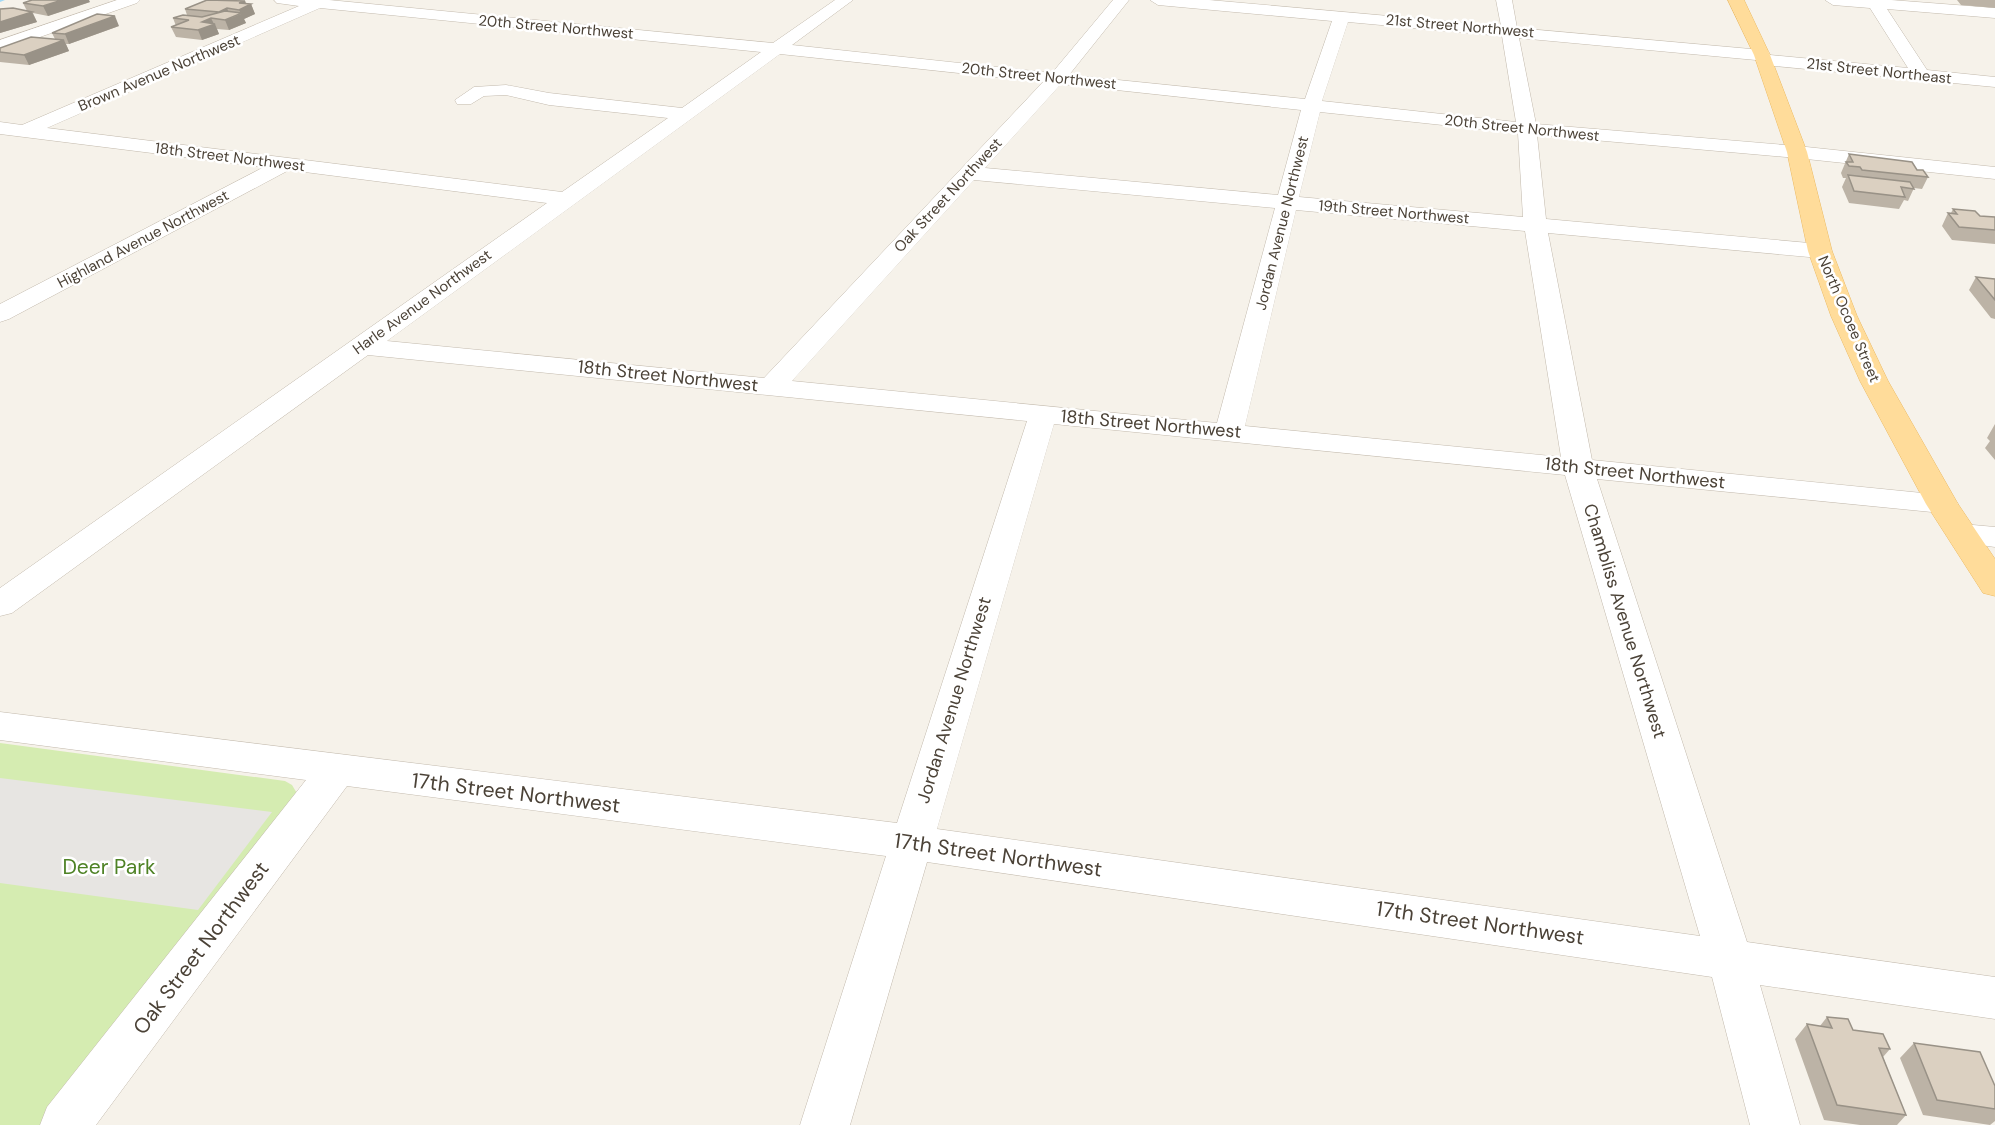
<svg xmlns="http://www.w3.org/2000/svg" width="1995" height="1125" font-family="'DM Sans',sans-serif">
<rect width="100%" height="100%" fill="#f6f2ea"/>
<path fill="#d5ecb1" d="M0 743 285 781 292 785 298 795 42 1125H0Z"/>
<path fill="#e7e5e2" d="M0 778 272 812 198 910 0 883Z"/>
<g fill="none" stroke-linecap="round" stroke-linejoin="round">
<path fill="#a4d9f5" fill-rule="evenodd" d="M0 0H5L0 2Z"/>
<defs>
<path id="minor" d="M117 0H140L137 3 0 51V40Z
M274 0H329L773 43 835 0H853L792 45 1052 73 1113 0H1129L1069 75 1305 99 1332 21 1158 5 1150 0H1209L1501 26 1496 0H1512L1517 28 1762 50 1768 51 1770 55 1908 68 1870 8 1833 5 1825 0H1891L1995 8V18L1887 9 1927 70 1995 77V87L1764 65 1758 64 1756 60 1519 38 1536 124 1797 146 1995 167V179L1797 158 1537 135 1546 219 1820 244 1828 246 1832 251 1828 256 1820 258 1548 233 1592 460 1942 495 1953 497 1958 504 1953 511 1942 513 1597 479 1747 942 1995 977V1019L1760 985 1800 1125H1750L1712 977 927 862 850 1125H800L886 856 347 786 96 1125H40L47 1107 306 780 0 740V712L897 823 1027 421 368 355 12 613 0 616V588L547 203 289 170 9 319 0 322V304L264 167 0 134V122L22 125 299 6 277 3ZM320 8 761 52 682 108 549 93 506 85 474 87 455 100 457 104H471L484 96 506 95 549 105 668 118 562 192 47 128ZM1348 22 1502 36 1516 122 1322 101ZM780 54 1043 82 764 378 387 341ZM1061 84 1301 110 1278 195 985 168ZM1320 112 1518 133 1523 217 1299 197ZM974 180 1275 208 1217 423 792 381ZM1296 210 1525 231 1561 457 1245 426ZM1054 424 1565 475 1700 936 937 829Z
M1962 524 1995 527V547L1951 541 1946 534 1951 527Z"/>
<path id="major" d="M1728 0H1744L1770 55 1807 152 1832 251 1857 316 1888 381 1958 504 1995 559V596L1983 593 1926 504 1860 381 1831 316 1808 251 1787 152 1754 55Z"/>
</defs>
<use href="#minor" stroke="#c2b9ac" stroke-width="1"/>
<use href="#major" stroke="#ecba62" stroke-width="1"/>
<use href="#minor" fill="#fff" fill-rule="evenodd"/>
<use href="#major" fill="#ffdc9a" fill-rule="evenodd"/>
</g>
<path fill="#bcb3a6" d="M1957 0H1995V8L1961 5Z
M245 1 246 4H251L255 14 244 19 246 23 229 30 217 29 219 34 202 40 176 37 171 27 176 26 173 18 187 15 185 9Z
M90 2 48 16 33 13 37 22 0 33V9L27 11 23 3Z
M119 26 69 44H66L69 51 29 65 0 62V48L55 39 52 33Z
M1849 154 1917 170 1928 177 1922 189 1914 188 1908 201 1904 200 1899 209 1849 203 1842 187 1846 178H1843L1841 173Z
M1953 209 1980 216 1995 217V244L1952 240 1942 226 1948 213H1951Z
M1976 277 1995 279V319L1991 318 1969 290Z
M1995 424V460L1985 448 1990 441 1987 438Z
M1827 1017 1890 1049 1883 1057 1906 1115 1897 1125H1860L1824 1120 1795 1039 1807 1024 1820 1026Z
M1914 1043 1995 1086V1121L1990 1125 1923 1115 1900 1058Z"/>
<path fill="#999287" d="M62 0H89L90 2 48 16 43 6Z
M245 1 247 6 251 4 255 14 244 19 246 23 229 30 225 20H222L219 12 227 8 231 18 241 14 239 10V3Z
M32 12 37 22 0 33V22Z
M115 16 119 26 69 44 65 34Z
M211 18 214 24H215L219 34 202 40 198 30 202 22Z
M64 40 69 51 29 65 24 55Z"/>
<path fill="#dbd0c1" stroke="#999287" stroke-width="1.5" d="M32 0H62L43 6 23 3Z
M207 0 245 1 239 3 251 4 239 10 227 8 219 12 185 9Z
M13 8 32 12 0 22V9Z
M225 11 242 13 225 20 211 18 202 22 215 24 198 30 171 27 189 20 173 18 183 15 202 17Z
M97 14 115 16 65 34 52 33Z
M31 37 64 40 24 55 0 52V48Z
M1849 154 1912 162 1917 170H1923L1928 177 1862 170 1860 167 1849 166 1846 162H1853Z
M1848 175 1910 182 1914 189 1901 187 1905 197 1854 191Z
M1953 209 1975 211 1980 216 1995 217V230L1959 227 1948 213 1957 214Z
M1976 277 1995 279V300Z
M1827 1017 1848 1019 1853 1030 1883 1034 1890 1049 1879 1048 1906 1115 1837 1105 1807 1024 1832 1028Z
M1914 1043 1980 1052 1995 1086V1109L1937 1100Z"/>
<g text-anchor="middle" stroke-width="5" stroke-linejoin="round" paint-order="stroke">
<g font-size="15" fill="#4b4237" stroke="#fff">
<text transform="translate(1460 26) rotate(5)" y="5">21st Street Northwest</text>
<text transform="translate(556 27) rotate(5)" y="5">20th Street Northwest</text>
<text transform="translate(1879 71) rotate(6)" y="5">21st Street Northeast</text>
<text transform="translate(159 73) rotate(-23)" y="5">Brown Avenue Northwest</text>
<text transform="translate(1039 76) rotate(6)" y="5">20th Street Northwest</text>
<text transform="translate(1522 128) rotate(6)" y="5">20th Street Northwest</text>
<text transform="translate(230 157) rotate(7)" y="5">18th Street Northwest</text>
<text transform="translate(948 195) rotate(-47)" y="5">Oak Street Northwest</text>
<text transform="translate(1394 212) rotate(5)" y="5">19th Street Northwest</text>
<text transform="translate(1282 223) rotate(-76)" y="5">Jordan Avenue Northwest</text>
<text transform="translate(143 239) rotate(-28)" y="5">Highland Avenue Northwest</text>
<text transform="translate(422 302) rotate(-36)" y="5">Harle Avenue Northwest</text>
<text transform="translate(1849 319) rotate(67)" y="5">North Ocoee Street</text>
</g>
<g font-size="18" fill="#4b4237" stroke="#fff">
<text transform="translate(668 376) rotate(6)" y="6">18th Street Northwest</text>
<text transform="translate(1151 424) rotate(5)" y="6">18th Street Northwest</text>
<text transform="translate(1635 473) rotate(6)" y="6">18th Street Northwest</text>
<text transform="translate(1625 621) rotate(73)" y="6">Chambliss Avenue Northwest</text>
<text transform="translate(954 700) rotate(-73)" y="6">Jordan Avenue Northwest</text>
</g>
<g font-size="21" fill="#4b4237" stroke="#fff">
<text transform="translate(516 793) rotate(7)" y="7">17th Street Northwest</text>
<text transform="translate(998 855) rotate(8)" y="7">17th Street Northwest</text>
<text transform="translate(1480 923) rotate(8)" y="7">17th Street Northwest</text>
<text transform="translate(201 948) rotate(-53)" y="7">Oak Street Northwest</text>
</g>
<g font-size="21" fill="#4e8225" stroke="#fff">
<text x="109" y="874">Deer Park</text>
</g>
</g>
</svg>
